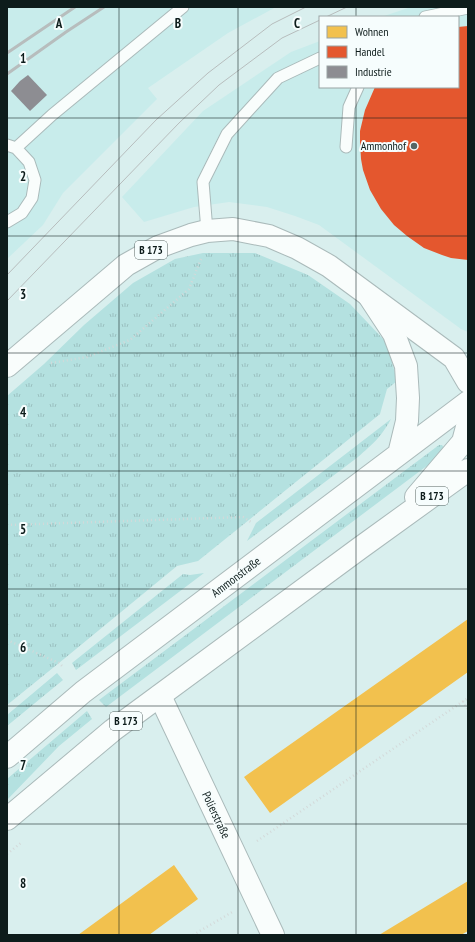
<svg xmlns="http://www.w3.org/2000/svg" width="475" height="942" font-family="'PT Sans Narrow',sans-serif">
<defs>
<pattern id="grass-tufts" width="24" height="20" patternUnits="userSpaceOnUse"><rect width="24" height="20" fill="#b4e1e0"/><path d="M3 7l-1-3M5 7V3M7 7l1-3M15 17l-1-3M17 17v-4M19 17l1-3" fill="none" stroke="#9ac0c0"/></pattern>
</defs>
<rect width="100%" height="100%" fill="#d9efee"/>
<path fill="#c8eceb" d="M7 7H276L228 33 148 88 157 99 63 193 43 225 7 259Z
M411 7H468V332L461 329 319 225 295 216 267 207 229 202 194 207 144 222 122 197 203 111 291 52 320 41V87H458V17H381Z"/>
<path fill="url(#grass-tufts)" d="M203 253H255L308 275 350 304 387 343 397 381 387 389 380 414 198 561 177 566 59 663 7 705V396L44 364 84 325 133 283 175 259Z
M391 419C381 437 373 444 358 457L247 541 256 523Z
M439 445H442L444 448 432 462 106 707 99 700Z
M204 573 76 670 72 663 183 574 190 575Z
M57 673 63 680 7 726V715Z
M87 711 92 719 59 746 7 800V779Z"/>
<path fill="#f2c14e" d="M468 619V672L270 813 244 777Z
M174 865 198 899 149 935H78Z
M468 881V931L461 935H379Z"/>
<path fill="#e4572e" d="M468 26V260L451 258 442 255 424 248 407 236 394 225 381 209 370 190 363 170 361 159 360 142V131L365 110 375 87H458V27Z"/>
<path fill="#8d8d92" d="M28 75 47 95 30 111 11 91 20 81Z"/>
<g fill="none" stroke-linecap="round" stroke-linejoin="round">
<defs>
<path id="service" d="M425 17 468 8
M7 145 16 148 29 162 35 180 32 198 22 213 7 222
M346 147 349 107 358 87
M16 148 52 115 183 7
M207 231 203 182 227 134 278 78 320 58"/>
<path id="minor" d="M160 696 273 935"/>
<path id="secondary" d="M369 296 394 334 406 366 408 398 407 421 399 454
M7 757 83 692 468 402"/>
<path id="primary" d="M7 366 126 265 158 247 191 235 207 231 233 229 269 236 297 248 329 266 454 358 468 382
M416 497 463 442 468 423
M7 819 113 730 360 548 468 470"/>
</defs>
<use href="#service" stroke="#aababa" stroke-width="13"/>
<use href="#minor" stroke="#aababa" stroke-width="24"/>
<use href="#secondary" stroke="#aababa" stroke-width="24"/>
<use href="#primary" stroke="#aababa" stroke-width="24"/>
<path stroke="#d3d9d9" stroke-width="2.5" stroke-dasharray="1 3" stroke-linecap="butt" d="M51 363 87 357 130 340 189 289 201 259
M7 525 243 517 251 522
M7 640 59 663 62 666
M463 701 468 710
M257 841 468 698
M7 854 22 842
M193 935 234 911"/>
<use href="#service" stroke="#f9fdfc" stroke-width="11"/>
<use href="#minor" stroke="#f9fdfc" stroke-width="22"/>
<use href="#secondary" stroke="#f9fdfc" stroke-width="22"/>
<use href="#primary" stroke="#f9fdfc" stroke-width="22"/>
<path stroke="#b7bdbd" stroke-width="1" d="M326 17 347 7
M7 275 156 120 208 73 272 24 306 7
M7 301 179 123 219 85 282 38 320 20"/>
<path stroke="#b7bdbd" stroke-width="3" d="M7 53 75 7
M7 74 66 32 104 7"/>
</g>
<path fill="none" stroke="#0d1c1b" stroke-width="1" stroke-opacity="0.55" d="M119 7V935M238 7V935M356 7V17M356 87V935M7 118H468M7 236H468M7 353H468M7 471H468M7 589H468M7 706H468M7 824H468"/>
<circle fill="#546665" stroke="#f6fdfd" stroke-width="1.5" cx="414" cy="146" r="4"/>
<g text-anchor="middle" stroke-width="4" stroke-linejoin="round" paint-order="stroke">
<g fill="#f6fdfd" stroke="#53605f" stroke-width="1">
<rect x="135" y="241" width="32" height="18" rx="3"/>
<rect x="416" y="487" width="32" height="18" rx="3"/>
<rect x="110" y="712" width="32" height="18" rx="3"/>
</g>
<g font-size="11" font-weight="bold" fill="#0d1c1b">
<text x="151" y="254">B 173</text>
<text x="432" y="500">B 173</text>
<text x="126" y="725">B 173</text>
</g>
<g font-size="12" fill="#0d1c1b" stroke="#f6fdfd" text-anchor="end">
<text x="406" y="150">Ammonhof</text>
</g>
<g font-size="12" fill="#0d1c1b" stroke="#f6fdfd">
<text transform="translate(236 577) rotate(-37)" y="4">Ammonstraße</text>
<text transform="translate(216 815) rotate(65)" y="4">Polierstraße</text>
</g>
</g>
<g font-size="13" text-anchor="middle" font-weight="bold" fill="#0d1c1b" stroke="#f6fdfd" stroke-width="4" stroke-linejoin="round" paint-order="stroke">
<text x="59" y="28">A</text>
<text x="178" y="28">B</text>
<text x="297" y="28">C</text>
<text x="23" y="63">1</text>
<text x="23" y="181">2</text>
<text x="23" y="299">3</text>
<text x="23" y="417">4</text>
<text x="23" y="534">5</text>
<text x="23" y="652">6</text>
<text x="23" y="770">7</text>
<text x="23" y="888">8</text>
</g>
<rect width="475" height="942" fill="none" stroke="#0d1c1b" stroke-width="16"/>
<rect x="319" y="16" width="140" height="72" fill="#f6fdfd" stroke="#99a3a3"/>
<rect x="327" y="26" width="20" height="12" fill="#f2c14e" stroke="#99a3a3"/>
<text x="355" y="36" font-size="12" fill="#0d1c1b">Wohnen</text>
<rect x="327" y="46" width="20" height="12" fill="#e4572e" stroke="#99a3a3"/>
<text x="355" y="56" font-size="12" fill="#0d1c1b">Handel</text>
<rect x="327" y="66" width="20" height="12" fill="#8d8d92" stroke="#99a3a3"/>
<text x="355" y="76" font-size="12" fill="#0d1c1b">Industrie</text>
</svg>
